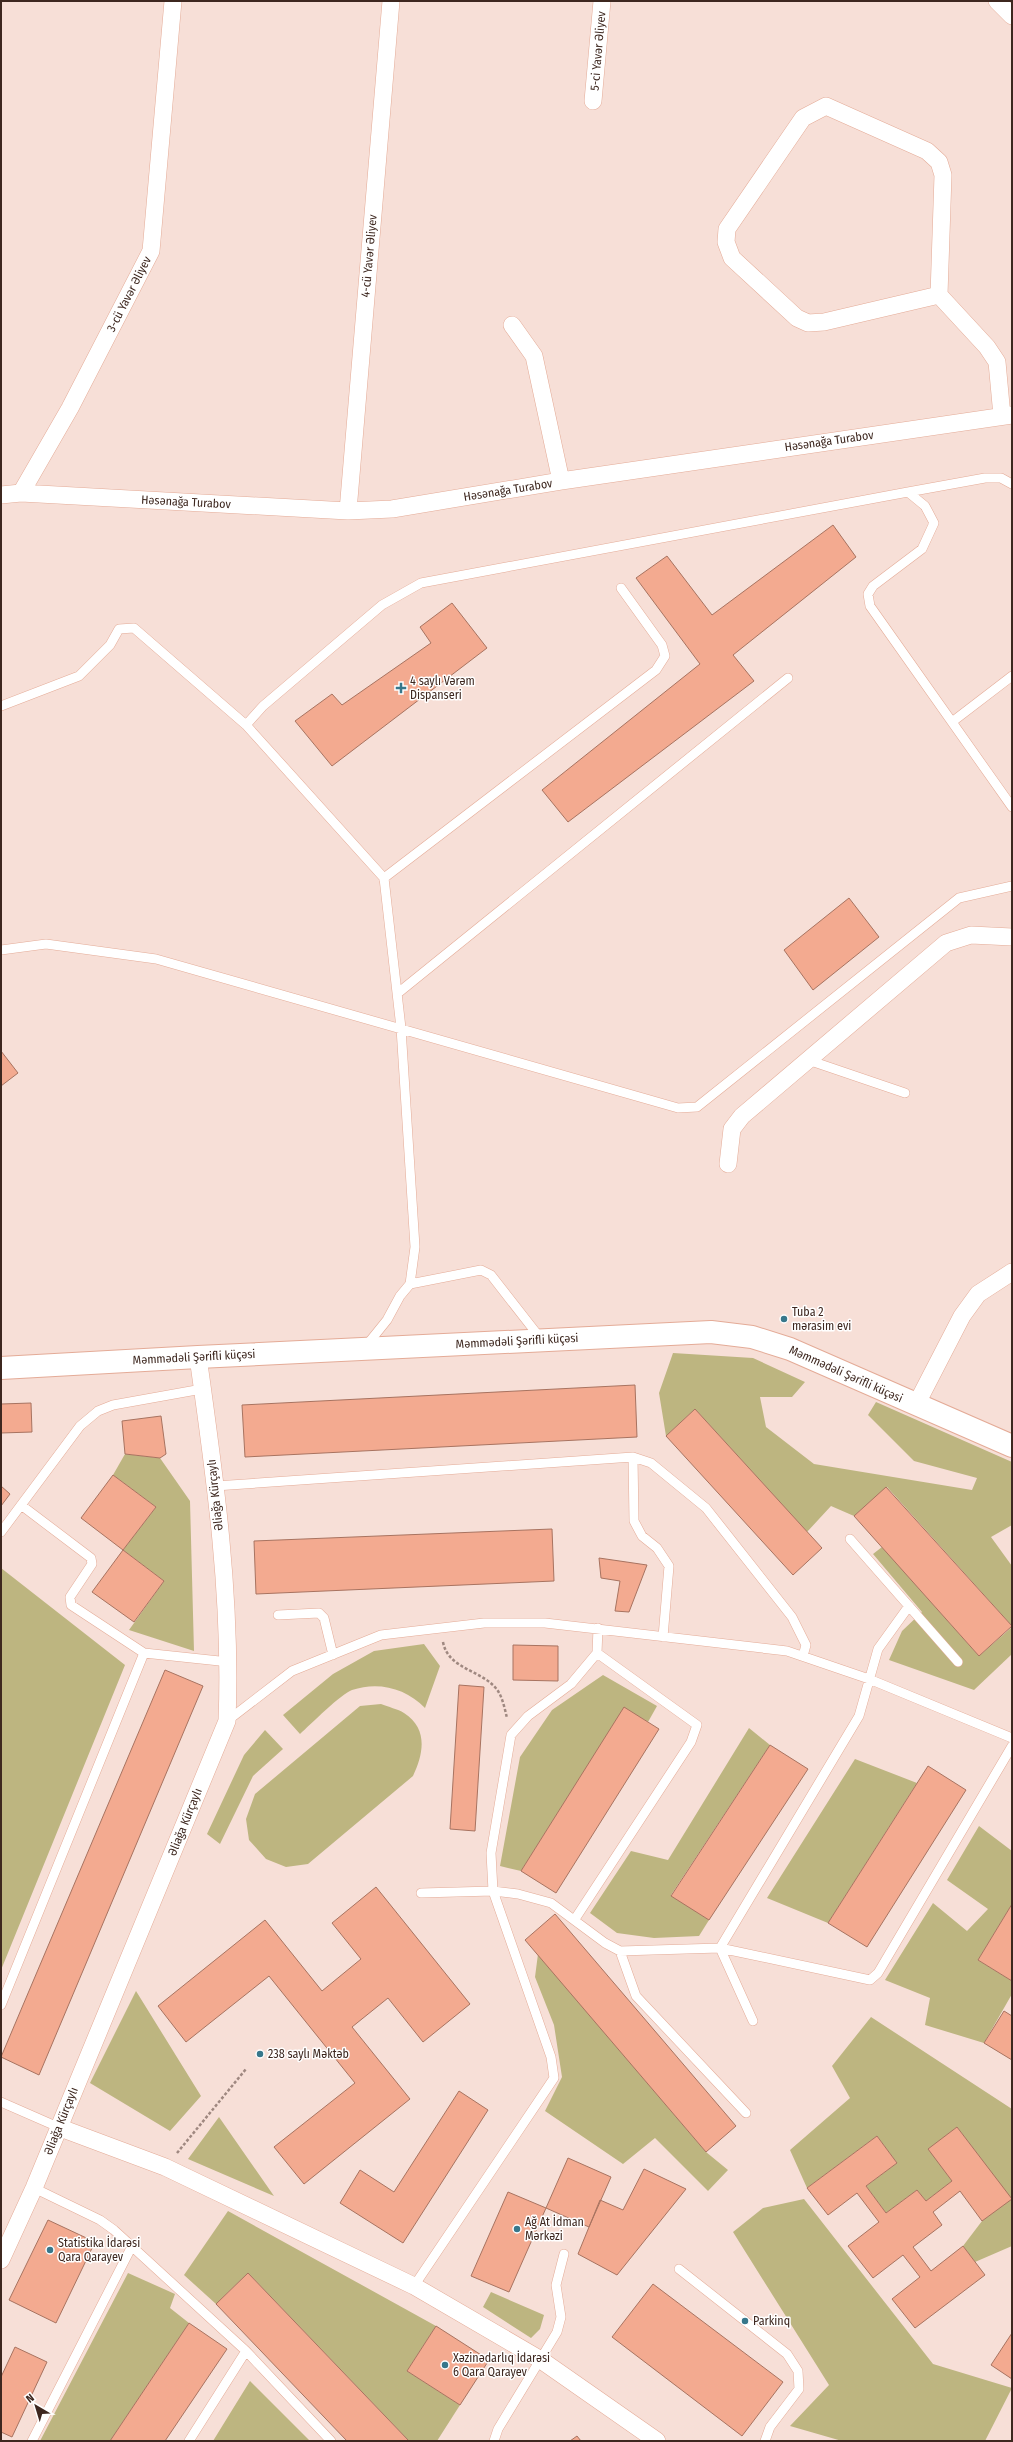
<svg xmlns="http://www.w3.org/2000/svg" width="1013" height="2442" font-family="'Fira Sans Condensed',sans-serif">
<rect width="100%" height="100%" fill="#f7dfd7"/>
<path fill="#bdb580" d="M673 1353 753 1358 805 1382 792 1397H760L766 1427 814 1464 972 1490 977 1478 914 1461 868 1415 876 1402 1012 1462V1525L991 1537 1012 1566V1626L887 1487 854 1516 831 1506 807 1532 695 1409 666 1436 659 1393Z
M125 1454 160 1458 190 1501 194 1651 129 1630 164 1581 123 1550 156 1507 113 1475Z
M882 1547 979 1656 1012 1627V1654L974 1690 889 1660 902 1631 922 1612 873 1554Z
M1 1568 125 1665 1 1970Z
M424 1644 440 1666 425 1708C406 1688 378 1681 352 1690 342 1693 310 1725 300 1734L283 1715 333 1674 374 1651Z
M603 1675 657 1706 648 1722 624 1708 521 1871 500 1866 520 1757 552 1710Z
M381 1704C388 1707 398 1709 404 1713 429 1729 423 1755 413 1776L308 1864 286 1867 266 1859 249 1840 246 1819 255 1794 360 1706Z
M749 1728 770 1745 671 1895 709 1920 699 1936 654 1938 617 1933 590 1913 631 1851 668 1860Z
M265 1730 283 1749 253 1776 220 1844 207 1834 244 1755Z
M855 1759 917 1783 828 1923 767 1898Z
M979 1826 1012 1851V1904L978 1960 1012 1981V1994L984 2043 925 2025 930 1998 885 1980 933 1903 967 1931 988 1909 947 1880Z
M538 1954 706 2152 728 2170 708 2191 655 2138 623 2164 545 2111 562 2077 554 2025 535 1977Z
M136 1991 201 2096 170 2131 90 2083Z
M871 2017 1012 2109V2246L975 2262 963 2246 982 2221 1011 2199 957 2127 929 2149 952 2181 926 2201 917 2190 886 2213 866 2186 897 2163 877 2136 807 2188 790 2150 850 2098 832 2066Z
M219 2117 274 2196 188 2159Z
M804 2199 933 2364 1012 2388 985 2441H842L790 2426 829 2385 733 2232 763 2208Z
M228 2211 436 2326 407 2371 460 2405 437 2441H409L248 2273 216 2304 184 2275Z
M128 2273 175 2294 170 2308 189 2323 110 2441H40Z
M491 2292 544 2315 540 2329 531 2338 483 2307Z
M250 2381 310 2441H213Z"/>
<path fill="#f3aa90" stroke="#a87360" d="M833 525 856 557 733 655 754 681 568 822 542 790 700 664 636 578 667 556 712 615Z
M452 603 487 648 332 766 295 721 332 694 342 705 431 643 420 627Z
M849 898 879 937 813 990 784 950Z
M1 1051 18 1073 1 1086Z
M635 1385 637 1437 245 1457 242 1405Z
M31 1403 32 1432 1 1433V1404Z
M695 1409 822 1548 793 1575 666 1436Z
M161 1416 166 1454 160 1458 125 1454 122 1421Z
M113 1475 156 1507 123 1550 81 1518Z
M1 1486 10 1494 1 1506Z
M886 1487 1012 1626 979 1656 854 1516Z
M552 1529 554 1581 256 1594 254 1541Z
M123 1550 164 1581 134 1622 92 1592Z
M599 1558 647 1565 629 1612 615 1611 620 1581 601 1578Z
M513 1645 558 1646V1681L513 1680Z
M165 1670 203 1686 39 2075 1 2057Z
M459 1685 484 1687 475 1831 450 1829Z
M624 1707 659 1729 556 1893 521 1871Z
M770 1745 808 1769 709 1920 671 1896Z
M928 1766 966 1790 867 1947 828 1923Z
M376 1887 470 2004 423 2042 388 1998 352 2027 410 2099 304 2184 274 2147 355 2083 269 1976 186 2042 158 2006 265 1920 322 1991 361 1959 332 1923Z
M1012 1904V1981L978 1960Z
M555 1914 736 2126 706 2152 525 1940Z
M1004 2011 1012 2016V2060L984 2043Z
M459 2091 488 2110 403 2243 340 2203 360 2170 394 2192Z
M957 2127 1012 2199 982 2221 960 2191 933 2212 942 2225 913 2247 931 2271 963 2246 985 2275 915 2328 892 2299 920 2277 903 2255 873 2278 848 2246 879 2222 857 2193 828 2215 807 2188 877 2136 897 2163 866 2186 886 2213 917 2190 926 2201 952 2181 928 2149Z
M568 2158 611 2177 589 2227 546 2208Z
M644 2169 686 2189 617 2275 578 2254 600 2200 623 2210Z
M508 2192 546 2208 509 2292 471 2276Z
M48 2220 95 2242 56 2323 9 2300Z
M248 2273 409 2441H347L216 2304Z
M653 2284 783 2382 742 2436 612 2337Z
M189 2323 227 2349 165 2441H110Z
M436 2326 489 2360 460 2405 407 2371Z
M1012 2333V2379L991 2365Z
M15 2347 47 2362 12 2437 1 2432V2377Z
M577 2436 581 2441H570Z"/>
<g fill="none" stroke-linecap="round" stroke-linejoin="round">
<defs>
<path id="lane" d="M908 492 985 478H1001L1012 484
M1 706 79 676 110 645 119 629 134 628 246 725
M952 722 1012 676
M384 878 656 670 665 656 662 645 621 588
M1 950 46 944 156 959 678 1108 697 1107 959 898 1012 886
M398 993 788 678
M808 1060 905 1093
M410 1284 415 1247 401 1028 384 878 246 725 263 706 382 605 421 583 908 492 925 506 934 523 922 549 873 586 868 594 870 606 1012 807
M366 1346 387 1320 400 1296 410 1284 481 1270 491 1275 541 1339
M633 1457 634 1521 642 1536 657 1548 669 1566 663 1637
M215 1486 633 1457 651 1463 706 1508 792 1617 806 1645 803 1656
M21 1505 91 1558 92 1564 70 1597 71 1605 144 1653 229 1662
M1 1532 80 1426 98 1411 113 1405 202 1389
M850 1539 958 1662
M278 1615 319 1613 324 1618 333 1655
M227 1721 292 1671 381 1635 484 1623H545L787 1651 869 1679 1012 1738
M421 1893 493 1891 518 1894 551 1903 605 1943 620 1951 720 1948 870 1980 878 1973 1012 1746
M575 1919 691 1742 697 1725 597 1653
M620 1951 636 1996 746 2113
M1 2005 144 1653
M753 2021 720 1948 859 1716 878 1649 909 1606
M1 2102 58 2127
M34 2188 100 2220 114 2230 246 2351 331 2441
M679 2269 787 2354 798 2371 799 2389 770 2427 765 2441
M414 2286 554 2078 551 2057 493 1891 491 1853 511 1735 528 1716 571 1684 597 1653 598 1628
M32 2441 132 2246
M189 2441 246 2351
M494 2441 498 2429 557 2332 561 2317 556 2285 564 2254"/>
<path id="street" d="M997 1 1012 16
M593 101 602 1
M939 295 824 322 808 323 797 318 732 258 726 242 727 229 803 118 826 106 927 151 939 162 943 175 939 295 987 347 997 362 1002 416
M512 325 534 356 561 481
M21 493 70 408 151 251 173 1
M1 495 21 493 348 511 392 509 561 481 1012 415
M348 511 391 1
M728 1164 732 1129 742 1116 946 943 971 935 1012 937
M916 1405 962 1316 978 1294 1012 1272
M58 2127 165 2167 414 2286 541 2360 657 2441
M1 2260 34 2188 227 1721C232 1599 215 1477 198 1357"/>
<path id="secondary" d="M1 1368 198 1357 711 1332 752 1337 790 1349 1012 1446"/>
</defs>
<use href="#lane" stroke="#e4ab97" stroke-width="10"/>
<use href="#street" stroke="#e4ab97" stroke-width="18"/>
<use href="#secondary" stroke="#e4ab97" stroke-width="24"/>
<path stroke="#9f8880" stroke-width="2.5" stroke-dasharray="3 2" stroke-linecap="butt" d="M443 1642C448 1670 484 1670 498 1691 503 1699 505 1710 507 1718
M177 2153 246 2069"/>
<use href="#lane" stroke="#fff" stroke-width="9"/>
<use href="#street" stroke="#fff" stroke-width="17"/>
<use href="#secondary" stroke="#fff" stroke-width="22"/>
</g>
<g fill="#37778b" stroke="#fff" stroke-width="1.5">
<path d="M399 682h4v4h4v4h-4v4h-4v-4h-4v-4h4z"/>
<circle cx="784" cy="1319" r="4"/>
<circle cx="260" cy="2054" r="4"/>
<circle cx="517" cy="2229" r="4"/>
<circle cx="50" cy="2250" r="4"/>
<circle cx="745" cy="2321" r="4"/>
<circle cx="445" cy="2365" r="4"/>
</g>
<g text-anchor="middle" stroke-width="3" stroke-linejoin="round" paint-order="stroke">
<g font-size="12" fill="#3d271f" stroke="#fff">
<text transform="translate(598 51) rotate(-85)" y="4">5-ci Yavər Əliyev</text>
<text transform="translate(369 256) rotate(-85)" y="4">4-cü Yavər Əliyev</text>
<text transform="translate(129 294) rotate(-63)" y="4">3-cü Yavər Əliyev</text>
<text transform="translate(829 441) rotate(-8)" y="4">Həsənağa Turabov</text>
<text transform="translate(508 490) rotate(-9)" y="4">Həsənağa Turabov</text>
<text transform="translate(186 502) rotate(3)" y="4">Həsənağa Turabov</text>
<text transform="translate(517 1341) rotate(-3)" y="4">Məmmədəli Şərifli küçəsi</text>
<text transform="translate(194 1357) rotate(-3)" y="4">Məmmədəli Şərifli küçəsi</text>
<text transform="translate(846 1374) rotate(24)" y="4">Məmmədəli Şərifli küçəsi</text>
<text transform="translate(215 1495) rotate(-96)" y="4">Əliağa Kürçaylı</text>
<text transform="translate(185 1822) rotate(-68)" y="4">Əliağa Kürçaylı</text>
<text transform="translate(61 2121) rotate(-68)" y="4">Əliağa Kürçaylı</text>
</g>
<g font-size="12" fill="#3d271f" stroke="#fff" text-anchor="start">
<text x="410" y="685">4 saylı Vərəm<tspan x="410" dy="14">Dispanseri</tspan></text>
<text x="792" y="1316">Tuba 2<tspan x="792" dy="14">mərasim evi</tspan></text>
<text x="268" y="2058">238 saylı Məktəb</text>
<text x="525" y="2226">Ağ At İdman<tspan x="525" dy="14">Mərkəzi</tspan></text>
<text x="58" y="2247">Statistika İdarəsi<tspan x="58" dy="14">Qara Qarayev</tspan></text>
<text x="753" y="2325">Parkinq</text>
<text x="453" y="2362">Xəzinədarlıq İdarəsi<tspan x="453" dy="14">6 Qara Qarayev</tspan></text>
</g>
</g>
<rect width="1013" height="2442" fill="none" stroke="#3d271f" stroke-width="4"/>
<g transform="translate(36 2406) rotate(322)" stroke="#ffffff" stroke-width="3" paint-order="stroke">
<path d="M0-3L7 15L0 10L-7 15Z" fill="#3d271f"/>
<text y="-6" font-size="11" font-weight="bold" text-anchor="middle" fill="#3d271f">N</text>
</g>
</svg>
